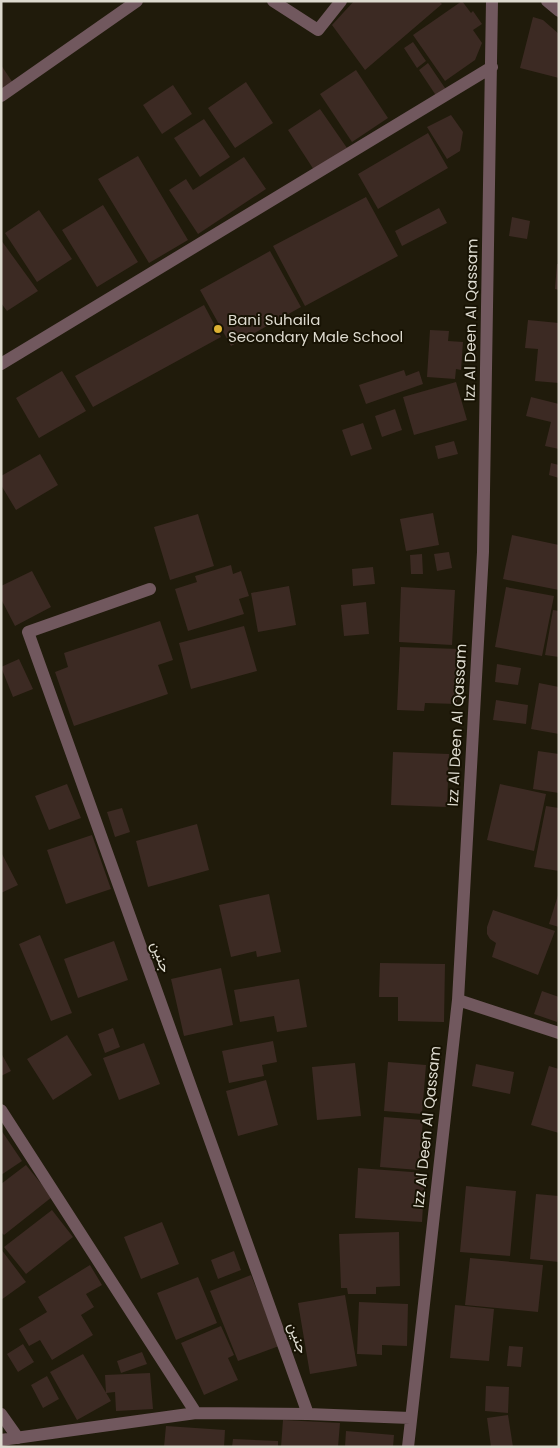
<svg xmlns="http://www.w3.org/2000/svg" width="560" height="1448" font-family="Poppins,Vazirmatn,sans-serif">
<rect width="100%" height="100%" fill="#201b0b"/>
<path fill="#3c2a23" d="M354 1H439L442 4 365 70 332 25Z
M462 1 471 13 473 11 482 24 473 30 482 43 475 60 445 81 413 35Z
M533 17 543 20 559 34V78L520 68Z
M413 42 426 61 417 68 404 48Z
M428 63 447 91 437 97 419 70Z
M1 65 13 83 1 91Z
M356 70 388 118 352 142 320 94Z
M246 82 273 123 235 148 208 108Z
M173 85 192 114 162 134 143 105Z
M320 109 347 148 314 170 288 130Z
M451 115 463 132 460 151 447 159 427 127Z
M204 119 230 157 200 177 174 138Z
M428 133 448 168 378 209 358 174Z
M138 156 188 240 149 263 98 179Z
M244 157 266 189 198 234 169 190 186 179 193 190Z
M366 197 398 256 305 306 273 246Z
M103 205 138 262 97 287 62 230Z
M439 208 447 223 402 246 395 231Z
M39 210 72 259 37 282 5 233Z
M512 217 530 221 527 239 509 236Z
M1 240 38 291 7 311 1 303Z
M270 251 301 307 231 346 200 290Z
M557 264H559V290L555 289Z
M204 305 221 337 93 407 75 376Z
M528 320 559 323V383L535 381 538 349 525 348Z
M430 330 449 331 448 341 463 342 461 370 456 369 455 379 427 377Z
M404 370 406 376 419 371 423 384 366 404 359 385Z
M62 371 86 411 39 438 16 398Z
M456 382 467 420 414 435 403 397Z
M531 397 559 404V449L545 446 551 422 526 416Z
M395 409 402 430 382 437 375 416Z
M363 423 372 449 351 456 342 430Z
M454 441 458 454 438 459 435 446Z
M40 454 58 485 16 510 1 485V476Z
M551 463 559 465V478L549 475Z
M433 513 439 545 406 551 400 519Z
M198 514 214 566 170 580 154 527Z
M512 535 559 545V590L503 579Z
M449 552 452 568 437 571 434 554Z
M422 554 423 574H411L410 555Z
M231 565 233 574 241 571 249 596 239 599 244 614 188 631 175 589 197 582 195 576Z
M373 567 375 584 353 586 352 569Z
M32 571 51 607 15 626 1 599V586Z
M289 586 296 625 258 632 251 593Z
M401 587 455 590 452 645 399 642Z
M506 587 554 596 542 656 495 647Z
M366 602 369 634 344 636 341 605Z
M553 610 559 611V657L545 655Z
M160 621 173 660 158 665 168 694 74 726 55 672 68 667 64 653Z
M244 626 257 671 191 689 179 643Z
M400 647 459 649 457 704 425 703 424 711 397 710Z
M19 659 33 689 13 697 1 667Z
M497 664 521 668 518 685 495 682Z
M539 683 559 687V734L531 729Z
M496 700 528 705 526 724 493 720Z
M538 751 559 754V793L533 789Z
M393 752 449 754 447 807 391 805Z
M67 784 81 818 49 830 35 796Z
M500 784 546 794 534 851 487 840Z
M546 806 559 808V871L534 867Z
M122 808 130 832 115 837 107 812Z
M197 824 209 870 148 887 136 841Z
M92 835 111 889 66 904 47 850Z
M1 852 18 885 1 893Z
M559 892V927L549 924Z
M269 894 281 952 257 957 256 951 231 957 219 905Z
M493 910 555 931 538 975 492 957 496 943 490 939 487 934V927Z
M40 935 72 1013 51 1021 19 944Z
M114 941 128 980 78 998 64 959Z
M380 963 445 964 444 1022 398 1021V997H379Z
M221 968 233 1025 184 1036 171 979Z
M299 979 307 1027 277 1032 274 1016 240 1022 234 990Z
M542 991 559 997 557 1022 534 1014Z
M113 1028 120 1047 105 1053 98 1034Z
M67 1035 92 1075 53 1100 27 1059Z
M273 1041 277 1062 262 1065 264 1076 229 1083 222 1051Z
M144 1043 160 1084 119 1100 103 1058Z
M1 1053 11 1071 1 1076Z
M388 1062 426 1065 422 1114 384 1111Z
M355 1063 361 1116 317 1120 312 1067Z
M476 1064 514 1072 510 1094 472 1086Z
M549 1066 559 1069V1133L531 1125Z
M266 1080 278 1125 238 1136 226 1091Z
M384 1117 423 1120 419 1170 380 1167Z
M1 1130 22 1161 1 1175Z
M26 1165 52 1197 4 1235 1 1232V1184Z
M358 1168 425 1173 422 1222 355 1218Z
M466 1186 516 1191 510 1256 460 1252Z
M536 1194 559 1196V1262L530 1259Z
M52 1210 73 1237 26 1274 4 1247Z
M162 1222 179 1264 141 1279 124 1237Z
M399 1232 400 1286 376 1287V1294H348L347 1288H341L339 1234Z
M1 1249 26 1282 1 1300Z
M234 1251 241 1270 218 1279 211 1260Z
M470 1258 543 1265 538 1312 465 1305Z
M90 1265 102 1285 86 1294 94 1307 81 1315 93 1335 52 1360 40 1340 29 1346 19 1329 47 1312 38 1297Z
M251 1275 279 1346 238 1361 210 1291Z
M198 1277 217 1323 176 1340 157 1293Z
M345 1295 357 1366 310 1374 298 1303Z
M359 1302 408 1304 407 1346 382 1345V1355L357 1354Z
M455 1305 494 1309 489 1361 450 1358Z
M221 1326 234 1355 228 1358 238 1380 204 1395 181 1343Z
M23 1344 34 1362 18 1372 7 1354Z
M509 1346 523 1347 521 1367 507 1366Z
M142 1352 147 1364 121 1373 117 1361Z
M83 1354 111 1401 77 1420 50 1372Z
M150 1373 153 1409 116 1411 115 1392 106 1393 105 1375Z
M47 1376 59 1399 43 1408 31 1385Z
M486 1386 509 1387 508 1413 485 1411Z
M508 1415 513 1447H491L487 1418Z
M283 1420 340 1423 338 1447H281Z
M166 1426 225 1430 224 1447H164Z
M346 1431 394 1435 393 1447H345Z
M233 1439 278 1441V1447H232Z"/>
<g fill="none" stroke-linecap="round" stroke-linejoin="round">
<path stroke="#71585e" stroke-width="12" d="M273 1 318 30 341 1
M547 1 559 11
M1 96 137 1
M1 364 492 67
M150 589 28 632 308 1414
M458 1000 559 1033
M1 1110 196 1413
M1 1414 18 1438
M1 1440 196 1413 308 1414 410 1418
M408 1447 458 1000 483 552 492 1"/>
</g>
<circle fill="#ddb133" stroke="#171203" stroke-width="2" cx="218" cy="329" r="5"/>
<g text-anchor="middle" stroke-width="4" stroke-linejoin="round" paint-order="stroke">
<g font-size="15" fill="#dddacf" stroke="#171203" text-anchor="start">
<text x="228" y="325">Bani Suhaila<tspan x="228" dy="17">Secondary Male School</tspan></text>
</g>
<g font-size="15" fill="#dddacf" stroke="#171203">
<text transform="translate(471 320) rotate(-89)" y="5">Izz Al Deen Al Qassam</text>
<text transform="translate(457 725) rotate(-87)" y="5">Izz Al Deen Al Qassam</text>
<text transform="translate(161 957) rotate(70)" y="5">جنين</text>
<text transform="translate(427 1127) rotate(-84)" y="5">Izz Al Deen Al Qassam</text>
<text transform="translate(298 1338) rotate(70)" y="5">جنين</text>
</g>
</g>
<rect width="560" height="1448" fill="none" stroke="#dddacf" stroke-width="5"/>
</svg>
